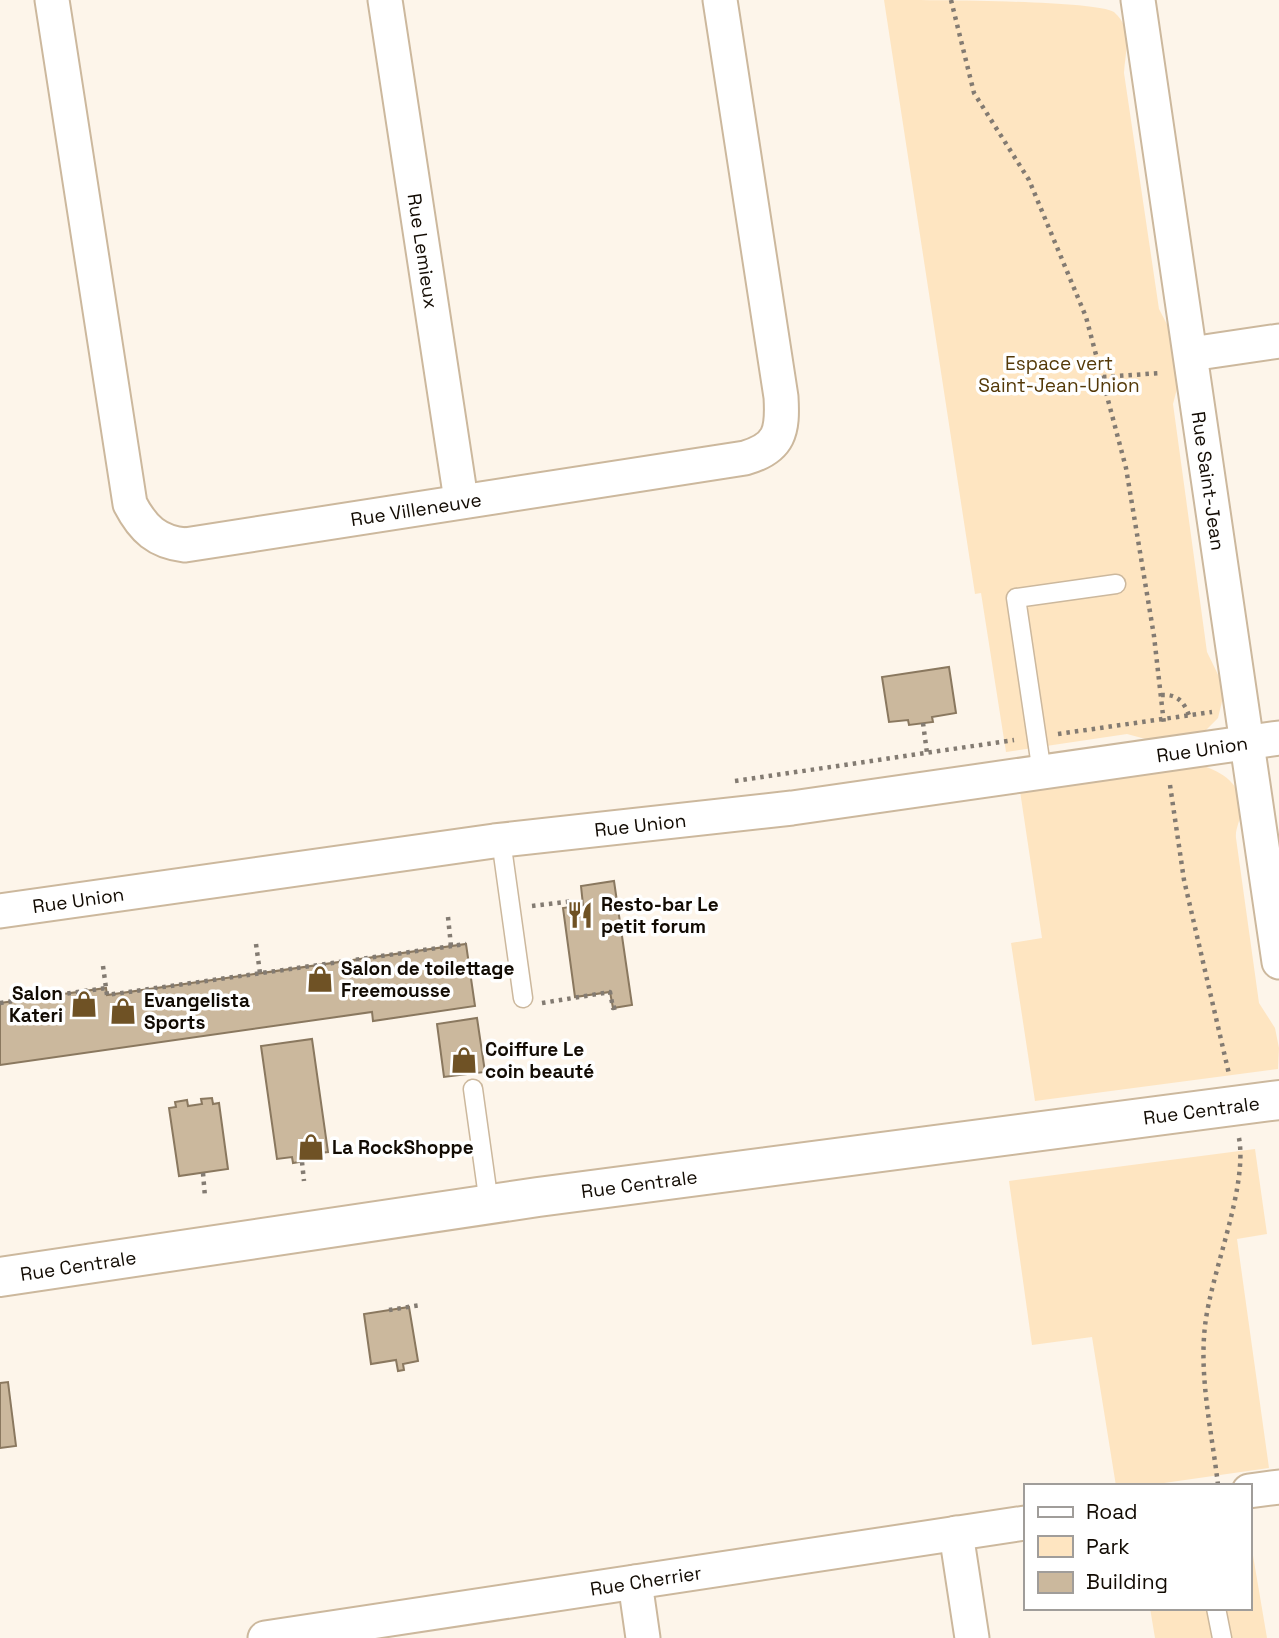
<svg xmlns="http://www.w3.org/2000/svg" width="1279" height="1638" font-family="'Space Grotesk',sans-serif">
<rect width="100%" height="100%" fill="#fdf5ea"/>
<path fill="#fee5c1" d="M884 0C921 0 1094 0 1114 12 1134 30 1125 51 1124 73L1159 309 1173 336 1178 385 1173 404 1207 652 1225 689 1218 718 1205 731 1153 741 1127 734 1006 752 981 593 975 594Z
M1201 765C1224 773 1242 784 1241 811 1241 820 1235 828 1236 838L1259 1003 1275 1028 1279 1048 1278 1069 1035 1101 1011 943 1042 938 1020 791Z
M1255 1149 1267 1234 1237 1239 1269 1468 1143 1486H1116L1092 1337 1032 1345 1009 1181Z
M1249 1532 1267 1638H1155L1150 1608H1249Z"/>
<path fill="#cbb89d" stroke="#8a785f" stroke-width="2" d="M949 667 956 713 932 717 933 722 909 725 908 720 889 722 882 677Z
M614 881 632 1005 613 1008 610 992 575 997 563 908 583 905 581 886Z
M466 944 475 1006 373 1021 372 1012 0 1065V1003L106 988 107 995Z
M477 1018 485 1072 444 1077 437 1024Z
M312 1039 328 1152 310 1154 311 1160 293 1163 292 1157 277 1159 261 1046Z
M212 1098 213 1104 219 1103 228 1169 179 1176 169 1108 176 1107 175 1102 187 1100 188 1106 202 1104 201 1099Z
M409 1307 418 1361 403 1364 404 1370 398 1371 396 1360 371 1364 364 1314Z
M8 1382 16 1446 0 1448V1383Z"/>
<g fill="none" stroke-linecap="round" stroke-linejoin="round">
<defs>
<path id="lane" d="M1042 773 1016 598 1116 584
M501 840 523 998
M473 1089 489 1204
M1216 1608 1222 1638"/>
<g id="street">
<path id="s1" d="M52 0 130 504C143 529 157 542 185 545L745 458C780 448 783 431 781 397L720 0"/>
<path id="s2" d="M385 0 461 500"/>
<path id="s3" d="M1138 0 1279 962"/>
<path d="M1191 354 1279 341"/>
<path id="s4" d="M0 911 494 841 792 808 1279 738"/>
<path d="M1249 1491 1279 1487"/>
<path d="M956 1533 972 1638"/>
<path d="M635 1582 643 1638"/>
<path id="s5" d="M265 1638 1025 1523"/>
</g>
<g id="secondary">
<path id="s6" d="M0 1277 538 1197 1279 1100"/>
</g>
</defs>
<use href="#lane" stroke="#ccb89d" stroke-width="21"/>
<use href="#street" stroke="#ccb89d" stroke-width="37"/>
<use href="#secondary" stroke="#ccb89d" stroke-width="42"/>
<path stroke="#837b72" stroke-width="4.5" stroke-dasharray="3.5 5" stroke-linecap="butt" d="M951 0 974 93 1029 180 1086 317 1126 468 1154 636 1164 724
M1103 377 1161 373
M1161 695C1176 694 1183 700 1189 715
M923 723 927 753
M1058 734 1212 712
M735 781 1014 740
M1170 785 1184 880 1229 1074
M532 906 574 901 576 906
M448 917 451 946
M256 944 260 973
M103 966 106 988
M0 1003 106 988 107 995 466 944
M542 1003 610 992 613 1008 618 1007
M302 1162 304 1181
M203 1173 205 1197
M389 1310 421 1305
M1218 1485C1212 1433 1199 1378 1205 1326 1211 1272 1248 1188 1239 1138"/>
<use href="#lane" stroke="#fff" stroke-width="18"/>
<use href="#street" stroke="#fff" stroke-width="33"/>
<use href="#secondary" stroke="#fff" stroke-width="38"/>
</g>
<defs>
<symbol id="restaurant-bare" viewBox="-9 -9 18 18"><path d="M-5-6h1v4h1v-4h1v4h1v-4h1v5L-1.5 .5V6h-2V.5L-5-1ZM5-6V6H3V1.5H1.5Q1.5-4 5-6Z" fill="#6f5225" stroke="#fff" stroke-width="2.5" paint-order="stroke"/></symbol>
<symbol id="shop-bare" viewBox="-9 -9 18 18"><path d="M-5-2.5h2.3a2.7 3.5 0 0 1 5.4 0H5L5.5 6h-11ZM-1.5-2.5h3a1.5 2.3 0 0 0-3 0Z" fill="#6f5225" stroke="#fff" stroke-width="2.5" paint-order="stroke"/></symbol>
</defs>
<g fill-rule="evenodd">
<use href="#restaurant-bare" x="561" y="896" width="38" height="38"/>
<use href="#shop-bare" x="301" y="960" width="38" height="38"/>
<use href="#shop-bare" x="65" y="985" width="38" height="38"/>
<use href="#shop-bare" x="104" y="992" width="38" height="38"/>
<use href="#shop-bare" x="445" y="1041" width="38" height="38"/>
<use href="#shop-bare" x="292" y="1128" width="38" height="38"/>
</g>
<g text-anchor="middle" stroke-width="7" stroke-linejoin="round" paint-order="stroke">
<g font-size="19" fill="#120b03" stroke="#fff">
<text dy="7" stroke="none"><textPath href="#s2" startOffset="254">Rue Lemieux</textPath></text>
<text dy="7" stroke="none"><textPath href="#s3" startOffset="486">Rue Saint-Jean</textPath></text>
<text dy="7" stroke="none"><textPath href="#s1" startOffset="816">Rue Villeneuve</textPath></text>
<text dy="7" stroke="none"><textPath href="#s4" startOffset="1213">Rue Union</textPath></text>
<text dy="7" stroke="none"><textPath href="#s4" startOffset="646">Rue Union</textPath></text>
<text dy="7" stroke="none"><textPath href="#s4" startOffset="79">Rue Union</textPath></text>
<text dy="7" stroke="none"><textPath href="#s6" startOffset="1213">Rue Centrale</textPath></text>
<text dy="7" stroke="none"><textPath href="#s6" startOffset="646">Rue Centrale</textPath></text>
<text dy="7" stroke="none"><textPath href="#s6" startOffset="79">Rue Centrale</textPath></text>
<text dy="7" stroke="none"><textPath href="#s5" startOffset="385">Rue Cherrier</textPath></text>
</g>
<g font-size="19" fill="#543908" stroke="#fff">
<text x="1059" y="370">Espace vert<tspan x="1059" dy="22">Saint-Jean-Union</tspan></text>
</g>
<g font-size="19" font-weight="bold" fill="#120b03" stroke="#fff" text-anchor="start">
<text x="601" y="911">Resto-bar Le<tspan x="601" dy="22">petit forum</tspan></text>
<text x="341" y="975">Salon de toilettage<tspan x="341" dy="22">Freemousse</tspan></text>
<text x="63" y="1000" text-anchor="end">Salon<tspan x="63" dy="22">Kateri</tspan></text>
<text x="144" y="1007">Evangelista<tspan x="144" dy="22">Sports</tspan></text>
<text x="485" y="1056">Coiffure Le<tspan x="485" dy="22">coin beauté</tspan></text>
<text x="332" y="1154">La RockShoppe</text>
</g>
</g>
<rect x="1024" y="1484" width="228" height="126" fill="#ffffff" stroke="#a09d9a" stroke-width="2"/>
<rect x="1038" y="1507" width="35" height="10" fill="#ffffff" stroke="#a09d9a" stroke-width="2"/>
<text x="1086" y="1519" font-size="21" fill="#120b03">Road</text>
<rect x="1038" y="1536" width="35" height="21" fill="#fee5c1" stroke="#a09d9a" stroke-width="2"/>
<text x="1086" y="1554" font-size="21" fill="#120b03">Park</text>
<rect x="1038" y="1572" width="35" height="21" fill="#cbb89d" stroke="#a09d9a" stroke-width="2"/>
<text x="1086" y="1589" font-size="21" fill="#120b03">Building</text>
</svg>
